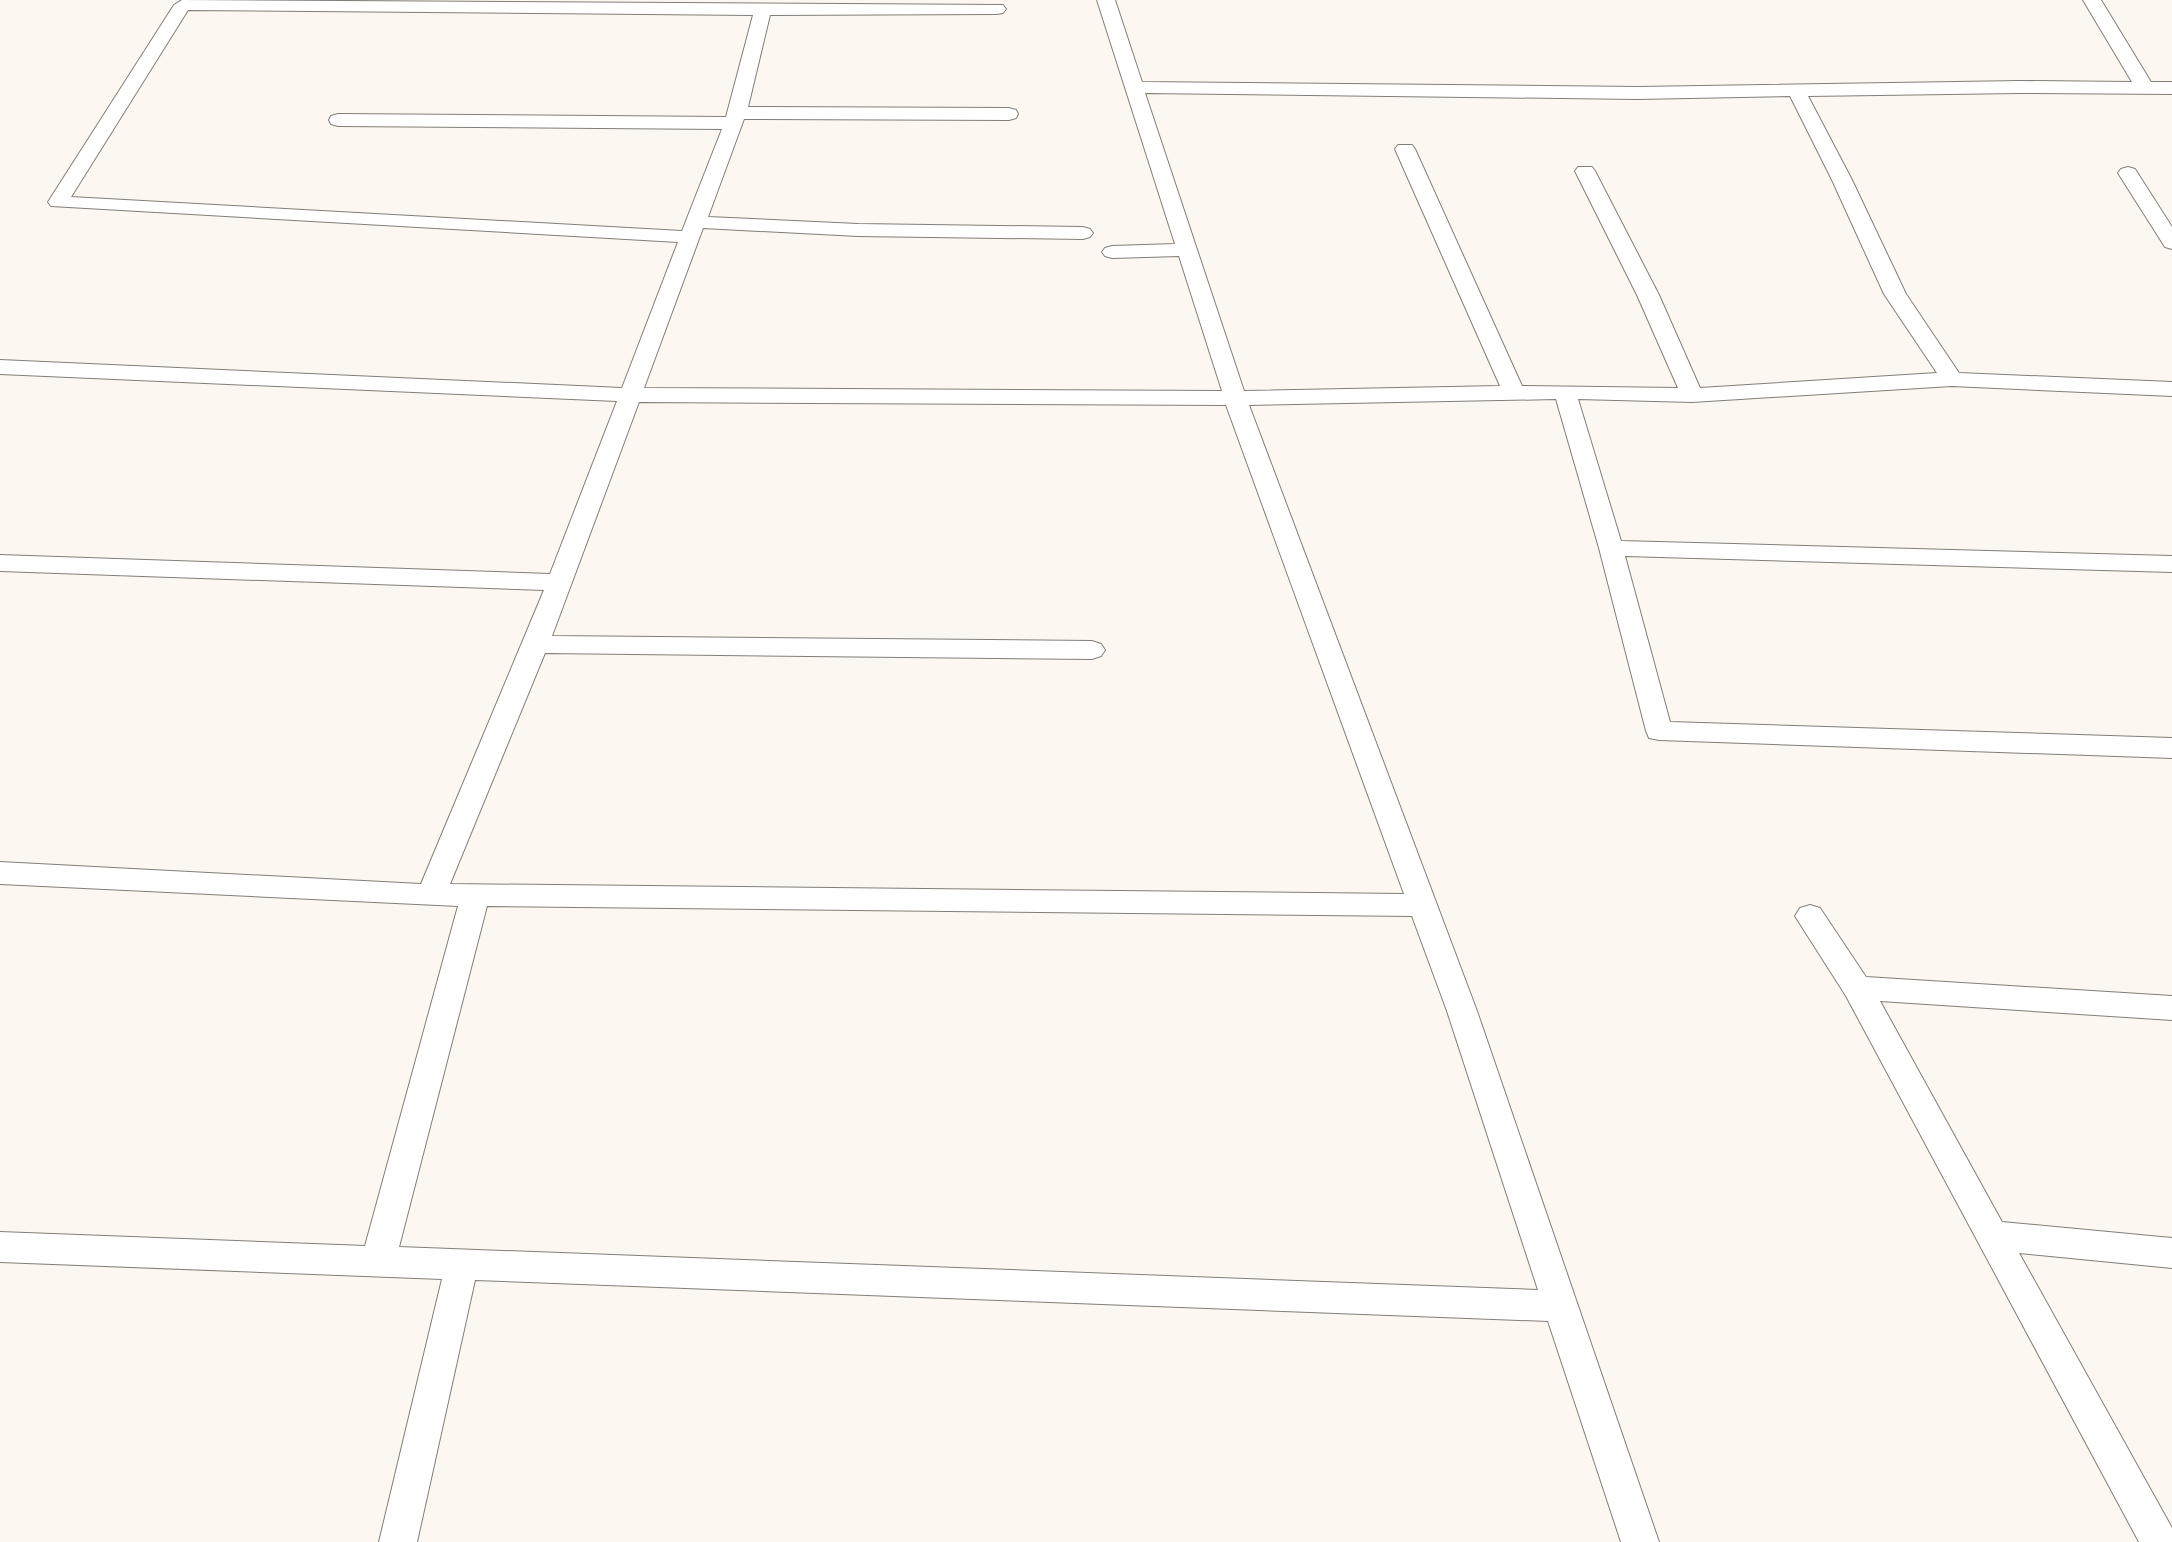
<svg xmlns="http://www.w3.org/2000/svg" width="2172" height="1542" font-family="'Times New Roman',serif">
<rect width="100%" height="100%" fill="#fcf7f1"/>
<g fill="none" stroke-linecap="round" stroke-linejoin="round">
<defs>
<path id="street" d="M182 0 1003 5 1006 9 1003 13 997 14 770 15 748 107 1009 108 1016 110 1018 114 1016 118 1009 120 744 119 708 217 858 224 1083 227 1090 229 1093 233 1090 237 1083 239 858 236 703 228 644 388 1222 391 1179 256 1112 258 1105 256 1102 252 1105 248 1112 246 1175 244 1097 0H1115L1142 82 1638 87 2020 81 2132 82 2083 0H2101L2151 82H2172V94L2020 93 1808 96 1852 180 1906 294 1959 373 2172 382V396L1952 386 1692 402 1578 399 1621 541 2172 556V572L1625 556 1670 722 2172 738V758L1659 740 1649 738 1646 731 1599 548 1556 399 1249 405 1477 1011 1659 1542H1621L1548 1321 475 1280 417 1542H379L442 1279 0 1262V1232L365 1246 458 906 0 884V862L421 884 544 590 0 571V555L550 574 617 401 0 374V360L622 388 678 242 51 206 48 202 174 5ZM188 10 753 15 726 117 338 114 331 116 329 120 331 124 338 126 722 129 682 231 71 197ZM1145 93 1638 99 1790 96 1832 180 1884 294 1937 373 1700 388 1659 295 1595 171 1592 167H1578L1575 171 1637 295 1678 388 1522 386 1415 149 1412 145H1398L1395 149 1500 386 1244 391ZM639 402 1226 405 1404 894 450 884 545 653 1092 659 1101 656 1105 650 1101 644 1092 641 552 636ZM487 906 1412 916 1447 1011 1538 1290 399 1247Z
M2128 167 2135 169 2172 227V249L2165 247 2118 173 2121 169Z
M1810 905 1820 908 1866 977 2172 996V1020L1880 1001 2002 1222 2172 1238V1268L2019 1253 2172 1528V1542H2139L1846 996 1795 916 1800 908Z"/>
</defs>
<use href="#street" stroke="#827e78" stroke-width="2"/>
<use href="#street" fill="#fff" fill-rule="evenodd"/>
</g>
</svg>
